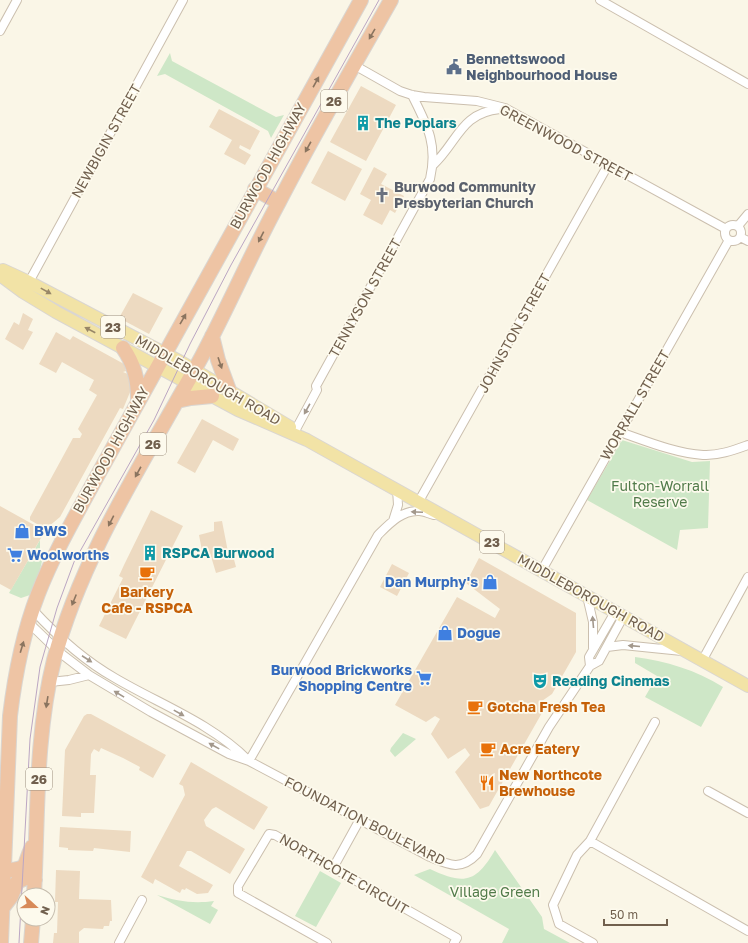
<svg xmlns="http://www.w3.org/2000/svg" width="748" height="943" font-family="'Golos Text',sans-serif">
<rect width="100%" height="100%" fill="#faf6e7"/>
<path fill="#cee7c7" d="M170 53 172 61 276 117 284 115 271 138 268 131 165 74 157 76Z
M622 440 692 462 710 461 708 528 680 530 677 550 587 500Z
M40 540V550L44 552 40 570 30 595 21 598 9 593Z
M635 657C666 661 696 670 723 687L701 727 645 697 657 676 635 663Z
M403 733 416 739 395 757 390 751 391 748Z
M495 850 542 917 544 929 570 943H502L509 929 414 875 430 869C464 885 476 883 495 850Z
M320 871 341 883 316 927 295 916Z
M157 895C177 901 193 904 214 901L211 906 218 910 210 924Z"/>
<path fill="#eddac1" d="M361 86 396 105 366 161 330 142Z
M219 109 260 131 250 150 240 145 239 148 251 155 245 165 224 154 232 140 209 127Z
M328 151 362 169 345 201 311 183Z
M374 167 387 174 381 184 404 196 395 213 390 210 382 225 363 215 371 200 360 194Z
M133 293 163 308 149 334 119 318Z
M23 313 33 319 28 330 33 332 23 350 5 339 14 322 19 325Z
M56 332 70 340 73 336 124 364 126 371 123 372 130 375 133 385 123 409 120 408 60 517 48 527 44 528 30 520V517L73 438H80L82 434 78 429 97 395 89 390 94 380 62 362 56 373 39 364Z
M202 419 239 439 233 451 213 440 195 473 177 463Z
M0 506 45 531 11 590 0 584Z
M151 510 183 526 126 639 99 626 123 578 119 576 124 565Z
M222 521 228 552H232L236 567 216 573 210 553 203 556 199 535 214 531V522Z
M479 558 576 613V652L552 694 542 701 547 704 489 806 480 809 455 772 470 755 465 748 448 759 431 734 440 719 435 716 426 722 395 705 457 597 495 618 500 609 466 583Z
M392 564 409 573 397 596 380 587Z
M87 714H91L166 755 153 778 139 770 140 767 123 758 101 748 99 752 94 749 91 754 90 775H96L94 813H81V817L62 816 65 750 84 716Z
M191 762 268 807 254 830 216 807 212 809 204 820 206 826 245 849 230 874 191 851H187L179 866 213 885 208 893 197 894 186 888 185 890 182 889 180 893 155 879 153 884 141 877 185 795 183 786 179 784Z
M60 827 131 831 130 852 94 848 93 851 68 850V848L59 847Z
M56 870 80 871 79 899 111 900 112 921H110L109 926H104L103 929 84 928 79 932V943H53L54 933H57L58 902H55Z"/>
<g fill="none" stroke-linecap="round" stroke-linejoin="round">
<defs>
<path id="street" d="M600 0 748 84
M0 31 17 0
M354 65 400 91 412 95 424 97 477 101 505 108 726 229
M433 165C458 142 460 113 500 109
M725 233a8 8 0 1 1 16 0a8 8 0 1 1-16 0Z
M738 226 748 214
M740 237 748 241
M29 282 183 0
M295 431 317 390 316 386 430 179C438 144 427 125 412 95
M620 432C646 441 675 453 703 455 718 456 734 450 748 445
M419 501 608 165
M393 521 398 505 397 489
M542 570 729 240
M587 596 593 622V648
M33 610C58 637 83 660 115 678 159 704 211 723 248 760
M29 623 59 652 89 675 151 712 229 754 249 761 430 857C449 865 461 871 477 854L549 727 590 666 599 661 623 617
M607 647 623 645 682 651
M702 661 748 577
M590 666 589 657 615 612
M50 682 69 680 89 675
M249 761 378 535C389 524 402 510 419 511 424 511 429 514 434 515
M708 791 748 813
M590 841 655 722
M333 868 359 821
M119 943 142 900
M327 943 238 893V886L269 834 275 835 457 938 454 943
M593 943 559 924 553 905 577 855 590 841 748 931"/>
<path id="primary" d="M3 270 29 282 181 362 290 427
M0 275 23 292 56 312 238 410 307 440 748 686"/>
<path id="highway" d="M255 189 278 202
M212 336 218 360 229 390
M123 348C134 364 138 379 138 399
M177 401 191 398 212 396
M4 871C31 868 22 867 32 847
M34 895C38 817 35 736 54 660 83 551 149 454 202 356 229 305 252 252 279 202 314 134 353 67 391 0
M4 906 11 897 17 882 28 877 35 880
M1 943 10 716C15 674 23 633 38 594 53 555 75 517 95 480L361 0
M31 943 33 919"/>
</defs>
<use href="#street" stroke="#cbbfae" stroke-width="10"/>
<use href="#primary" stroke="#dad6d1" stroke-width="14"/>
<use href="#highway" stroke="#dad6d1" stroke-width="16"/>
<use href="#street" stroke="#fff" stroke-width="8"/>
<use href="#primary" stroke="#f2e3a6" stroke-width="12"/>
<use href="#highway" stroke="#eec4a4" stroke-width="14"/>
<path stroke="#bba6c3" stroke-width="1" d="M19 943 30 739 40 667 57 608 74 562 154 420 190 344 231 265 379 0"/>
</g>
<defs><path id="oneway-solid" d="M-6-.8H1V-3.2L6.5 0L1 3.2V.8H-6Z"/></defs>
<g fill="#8a745f">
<use href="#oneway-solid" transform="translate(372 34) rotate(120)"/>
<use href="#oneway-solid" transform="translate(316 82) rotate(-61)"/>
<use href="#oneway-solid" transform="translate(308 147) rotate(119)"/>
<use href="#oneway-solid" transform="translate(261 237) rotate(117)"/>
<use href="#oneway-solid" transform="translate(183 319) rotate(-60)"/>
<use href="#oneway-solid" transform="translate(220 363) rotate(71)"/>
<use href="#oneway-solid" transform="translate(138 472) rotate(119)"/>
<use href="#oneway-solid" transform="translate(111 521) rotate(117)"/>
<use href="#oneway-solid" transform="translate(74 600) rotate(112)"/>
<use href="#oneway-solid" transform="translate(22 647) rotate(-73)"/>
<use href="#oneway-solid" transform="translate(47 702) rotate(99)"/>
</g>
<g fill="#988768">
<use href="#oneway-solid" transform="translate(46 291) rotate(29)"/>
<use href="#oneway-solid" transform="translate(90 330) rotate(-152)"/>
</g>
<g fill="#a3988c">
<use href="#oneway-solid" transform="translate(307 409) rotate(119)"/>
<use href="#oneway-solid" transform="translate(417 512) rotate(-178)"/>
<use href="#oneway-solid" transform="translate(593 622) rotate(-95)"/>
<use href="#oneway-solid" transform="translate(634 646) rotate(-175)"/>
<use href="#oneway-solid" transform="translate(87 659) rotate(33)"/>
<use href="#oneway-solid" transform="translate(119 694) rotate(-149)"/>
<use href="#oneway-solid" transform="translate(179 713) rotate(29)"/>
<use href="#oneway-solid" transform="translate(214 746) rotate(-151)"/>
</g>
<defs>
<symbol id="civic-bare" viewBox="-9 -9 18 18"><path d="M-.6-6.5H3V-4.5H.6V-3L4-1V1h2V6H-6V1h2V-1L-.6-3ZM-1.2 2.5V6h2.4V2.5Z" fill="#5c6f8a" stroke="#fdfaed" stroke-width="2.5" paint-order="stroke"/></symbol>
<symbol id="building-bare" viewBox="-9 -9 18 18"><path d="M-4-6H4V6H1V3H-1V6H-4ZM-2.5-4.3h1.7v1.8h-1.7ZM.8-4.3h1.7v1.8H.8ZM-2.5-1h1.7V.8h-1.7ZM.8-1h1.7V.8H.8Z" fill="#0f9aa8" stroke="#fdfaed" stroke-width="2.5" paint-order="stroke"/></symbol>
<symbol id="church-bare" viewBox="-9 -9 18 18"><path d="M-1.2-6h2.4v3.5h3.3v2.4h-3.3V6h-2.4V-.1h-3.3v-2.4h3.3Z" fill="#6b7280" stroke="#fdfaed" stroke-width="2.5" paint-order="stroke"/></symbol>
<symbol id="shop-bare" viewBox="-9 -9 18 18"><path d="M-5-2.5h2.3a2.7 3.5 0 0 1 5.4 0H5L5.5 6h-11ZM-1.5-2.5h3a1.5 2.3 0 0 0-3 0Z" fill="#3f7fe0" stroke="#fdfaed" stroke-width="2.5" paint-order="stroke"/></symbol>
<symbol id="supermarket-bare" viewBox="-9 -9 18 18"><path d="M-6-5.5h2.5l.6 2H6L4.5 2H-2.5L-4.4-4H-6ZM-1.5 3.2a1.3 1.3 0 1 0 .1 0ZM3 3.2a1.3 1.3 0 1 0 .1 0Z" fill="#3f7fe0" stroke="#fdfaed" stroke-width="2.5" paint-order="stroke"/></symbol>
<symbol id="cafe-bare" viewBox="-9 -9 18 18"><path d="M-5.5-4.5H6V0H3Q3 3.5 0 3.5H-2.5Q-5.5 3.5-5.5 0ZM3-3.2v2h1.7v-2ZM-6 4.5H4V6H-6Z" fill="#e8710a" stroke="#fdfaed" stroke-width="2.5" paint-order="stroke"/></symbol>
<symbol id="theatre-bare" viewBox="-9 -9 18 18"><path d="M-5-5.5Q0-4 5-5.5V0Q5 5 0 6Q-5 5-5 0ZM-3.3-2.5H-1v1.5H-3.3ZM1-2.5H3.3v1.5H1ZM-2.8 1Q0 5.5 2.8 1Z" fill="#0f9aa8" stroke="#fdfaed" stroke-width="2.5" paint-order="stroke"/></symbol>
<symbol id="restaurant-bare" viewBox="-9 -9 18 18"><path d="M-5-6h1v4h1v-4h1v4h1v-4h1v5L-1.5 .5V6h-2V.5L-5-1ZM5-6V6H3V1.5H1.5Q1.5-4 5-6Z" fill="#e8710a" stroke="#fdfaed" stroke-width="2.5" paint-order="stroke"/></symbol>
</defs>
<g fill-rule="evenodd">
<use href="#civic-bare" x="443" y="56" width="22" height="22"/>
<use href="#building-bare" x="352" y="112" width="22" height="22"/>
<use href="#church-bare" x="371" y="184" width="22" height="22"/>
<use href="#shop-bare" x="11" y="520" width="22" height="22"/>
<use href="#building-bare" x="139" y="542" width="22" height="22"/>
<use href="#supermarket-bare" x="4" y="544" width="22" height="22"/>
<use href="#cafe-bare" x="136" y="562" width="22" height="22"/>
<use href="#shop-bare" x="479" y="571" width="22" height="22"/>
<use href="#shop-bare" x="434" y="622" width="22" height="22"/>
<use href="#supermarket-bare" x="413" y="667" width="22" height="22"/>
<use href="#theatre-bare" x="529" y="670" width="22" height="22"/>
<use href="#cafe-bare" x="464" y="696" width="22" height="22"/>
<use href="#cafe-bare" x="477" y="738" width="22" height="22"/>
<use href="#restaurant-bare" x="476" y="772" width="22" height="22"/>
</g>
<g text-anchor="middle" stroke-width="3.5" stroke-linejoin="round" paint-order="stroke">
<g fill="#fdfaed" stroke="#9b8e7e" stroke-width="1">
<rect x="321" y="90" width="26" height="22" rx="3"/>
<rect x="101" y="316" width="24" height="22" rx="3"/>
<rect x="140" y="433" width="26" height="22" rx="3"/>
<rect x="480" y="531" width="24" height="22" rx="3"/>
<rect x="26" y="768" width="26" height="22" rx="3"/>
</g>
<g font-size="13" font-weight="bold" fill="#71604e">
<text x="334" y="106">26</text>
<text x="113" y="332">23</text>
<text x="153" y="449">26</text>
<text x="492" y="547">23</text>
<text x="39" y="784">26</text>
</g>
<g font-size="14" font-weight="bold" fill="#4e5e75" stroke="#fdfaed" text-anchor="start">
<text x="466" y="64">Bennettswood<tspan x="466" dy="16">Neighbourhood House</tspan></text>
</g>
<g font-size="14" font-weight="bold" fill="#0d838f" stroke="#fdfaed" text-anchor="start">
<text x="375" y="128">The Poplars</text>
<text x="162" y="558">RSPCA Burwood</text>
<text x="552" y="686">Reading Cinemas</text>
</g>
<g font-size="14" fill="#71604e" stroke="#fdfaed">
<text transform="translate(106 141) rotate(-61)" y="5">NEWBIGIN STREET</text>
<text transform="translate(566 143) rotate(28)" y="5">GREENWOOD STREET</text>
<text transform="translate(268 166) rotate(-61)" y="5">BURWOOD HIGHWAY</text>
<text transform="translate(365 298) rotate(-61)" y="5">TENNYSON STREET</text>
<text transform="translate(514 333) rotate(-61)" y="5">JOHNSTON STREET</text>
<text transform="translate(208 380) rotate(30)" y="5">MIDDLEBOROUGH ROAD</text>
<text transform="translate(635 405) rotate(-60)" y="5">WORRALL STREET</text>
<text transform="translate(111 450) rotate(-61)" y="5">BURWOOD HIGHWAY</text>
<text transform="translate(591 598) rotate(29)" y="5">MIDDLEBOROUGH ROAD</text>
<text transform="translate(365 821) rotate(27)" y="5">FOUNDATION BOULEVARD</text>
<text transform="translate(344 874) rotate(30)" y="5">NORTHCOTE CIRCUIT</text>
</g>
<g font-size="14" font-weight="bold" fill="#5b616d" stroke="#fdfaed" text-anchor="start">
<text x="394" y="192">Burwood Community<tspan x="394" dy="16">Presbyterian Church</tspan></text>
</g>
<g font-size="14" fill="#517b4a" stroke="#fdfaed">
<text x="660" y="491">Fulton-Worrall<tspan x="660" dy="16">Reserve</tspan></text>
<text x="495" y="897">Village Green</text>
</g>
<g font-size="14" font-weight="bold" fill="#366cbe" stroke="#fdfaed" text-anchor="start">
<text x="34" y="536">BWS</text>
<text x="27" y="560">Woolworths</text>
<text x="478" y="587" text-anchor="end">Dan Murphy's</text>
<text x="457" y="638">Dogue</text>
<text x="412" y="675" text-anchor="end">Burwood Brickworks<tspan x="412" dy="16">Shopping Centre</tspan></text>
</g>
<g font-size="14" font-weight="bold" fill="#c56008" stroke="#fdfaed" text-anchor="start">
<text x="147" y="597" text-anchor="middle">Barkery<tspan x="147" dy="16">Cafe - RSPCA</tspan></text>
<text x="487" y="712">Gotcha Fresh Tea</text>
<text x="500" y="754">Acre Eatery</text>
<text x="499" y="780">New Northcote<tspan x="499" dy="16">Brewhouse</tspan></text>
</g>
</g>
<g transform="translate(36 907) rotate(111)"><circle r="19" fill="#fdfaed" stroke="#c5bcad"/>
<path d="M0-3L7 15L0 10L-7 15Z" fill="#d88a58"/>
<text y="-6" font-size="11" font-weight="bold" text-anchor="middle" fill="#71604e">N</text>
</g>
<path d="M604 919v6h63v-6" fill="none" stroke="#71604e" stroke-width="2"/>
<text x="610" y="919" font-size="12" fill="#71604e" stroke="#fdfaed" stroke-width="3" paint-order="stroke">50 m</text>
</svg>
